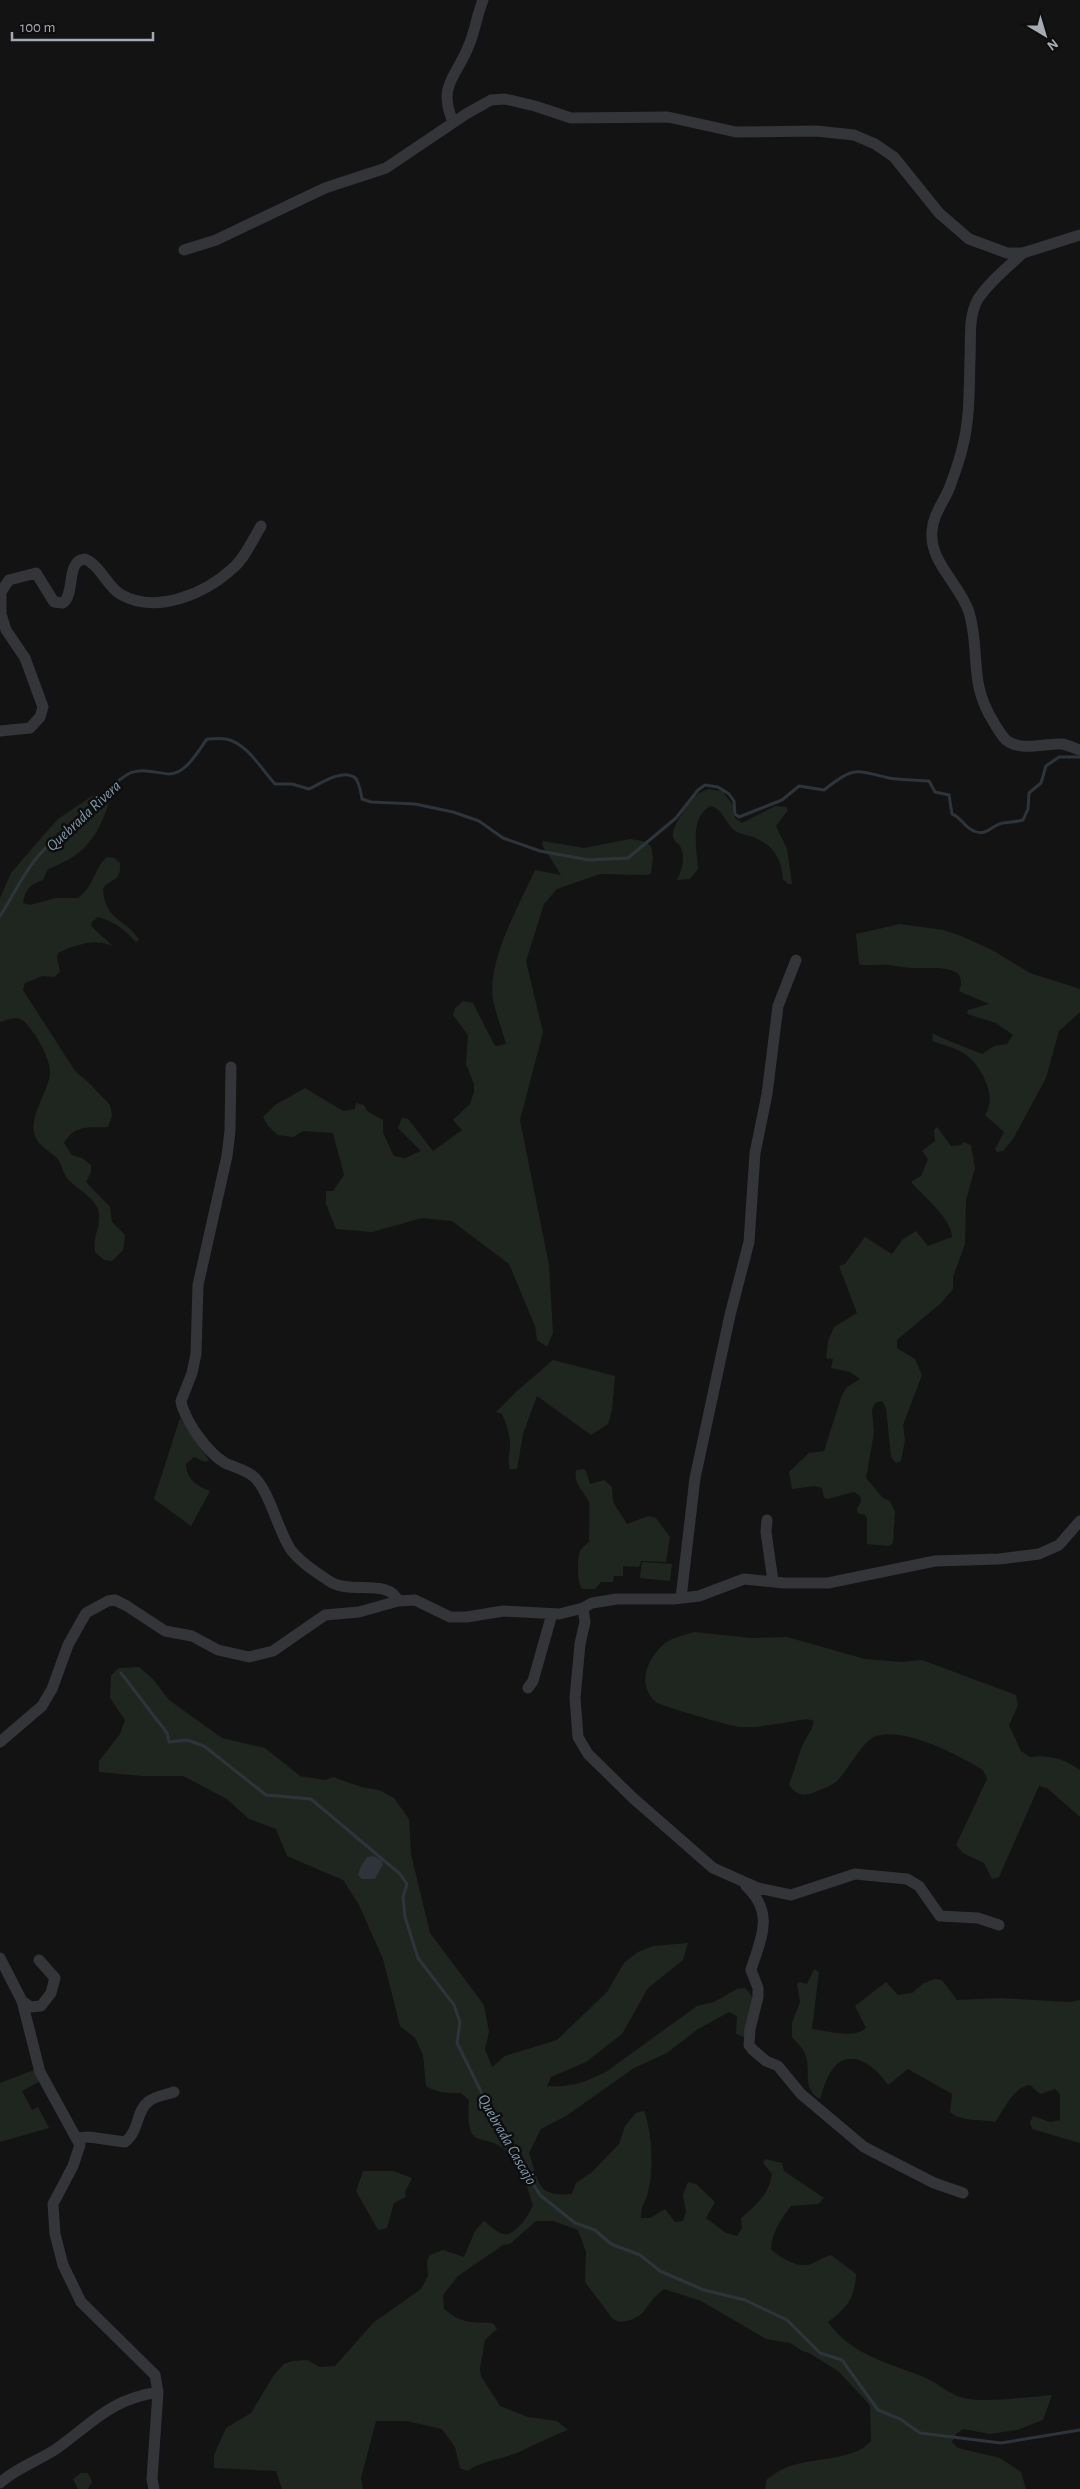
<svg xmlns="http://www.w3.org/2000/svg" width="1080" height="2489" font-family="'Alegreya Sans',sans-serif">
<rect width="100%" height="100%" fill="#131314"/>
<path fill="#1f2620" d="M708 789 722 791 733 805 735 818 742 823 775 806 786 807 788 810 776 826 787 849 792 884H788L783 879C781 857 773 845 753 837 747 835 739 834 734 830 725 822 722 808 710 806 689 819 697 848 698 869L690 879 677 880C682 870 686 857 680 846 678 843 674 841 673 837 671 827 690 800 698 794 700 792 705 791 708 789Z
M95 794H106L109 803C97 838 84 856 48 869L43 880C29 885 26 889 23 903L30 905 56 898H78C95 885 94 868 107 857L114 858 120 863C121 880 115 877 103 888 104 921 127 919 139 940L136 942C125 930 114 921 98 917L92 922 91 926 113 946C95 938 74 945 58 953L57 957 60 972 54 977 42 976 25 983 23 990 75 1071 89 1083 110 1105 112 1116 108 1127C88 1128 75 1124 64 1143L72 1155 82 1158 91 1165V1172L86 1182 110 1207 112 1222 125 1235 123 1250 112 1261 104 1260 95 1252C92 1234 104 1223 97 1207 92 1196 75 1188 67 1178 62 1172 62 1163 57 1158 49 1151 39 1146 35 1136 28 1117 48 1092 50 1074 52 1061 33 1027 22 1020 15 1016 7 1020 0 1022V898L11 873 48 830 58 819Z
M630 839 642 841 651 846 653 857 651 873 648 875 600 874 557 889 544 904 526 961 543 1032 520 1120 549 1265 553 1333 547 1347 537 1340 535 1326 509 1264 452 1221 422 1218 372 1232 336 1229 326 1204V1191H333L344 1175 333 1133 303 1131 293 1137 278 1135 268 1126 263 1117 275 1105 305 1088 343 1111 355 1109 356 1103 364 1105 367 1111 383 1120V1133L394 1156 405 1158 421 1151 398 1128 402 1118 408 1119 433 1151 462 1130 453 1120 470 1104 474 1092V1084L466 1064 468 1035 453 1015 455 1008 463 1001 473 1003 494 1044 496 1046 506 1044C502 1029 496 1014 493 1000 487 960 519 906 535 870L561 875 542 845 543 841 584 848Z
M900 924 943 930 961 936 992 950 1030 973 1080 989V1012L1059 1031 1046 1078 1013 1139 1003 1151 997 1152 995 1149 1004 1132 985 1115C998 1097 981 1065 965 1054 956 1048 943 1045 932 1041L933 1033C937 1037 973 1050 982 1054L994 1046 1007 1044 1013 1035 996 1023 967 1014 968 1010 989 1004 959 991C970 963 933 969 916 968 907 968 898 966 889 965 879 964 869 967 859 964L856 934Z
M937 1127 951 1146 961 1145 963 1142 971 1145 975 1168 966 1200 965 1244 953 1277V1289L941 1303 897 1340V1348L915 1359 922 1375 903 1425 905 1440 901 1461 896 1463 891 1457 886 1408 882 1401 875 1403 872 1410 874 1433 866 1478 883 1498 890 1501 895 1512 893 1543 889 1546 867 1544V1518L865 1515 858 1513 857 1508 861 1502 860 1496 854 1492 828 1499 824 1498 822 1488 815 1486 792 1489 789 1472 809 1453 824 1451 842 1395 847 1387 860 1379 850 1372 831 1368 833 1359 826 1358 828 1341 834 1327 857 1313 839 1266 845 1264 865 1237 892 1254 902 1240 916 1231 928 1246 952 1237C953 1220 922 1195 911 1182L921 1176 928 1159 922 1151 935 1141 934 1130Z
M553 1360 615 1376 612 1410 608 1424 591 1435 537 1396 523 1434 517 1469H510C507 1460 510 1454 510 1445 510 1434 506 1423 502 1414L496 1412 516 1392Z
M180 1418 209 1460 205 1462 194 1457 186 1464C186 1479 197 1486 210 1491L191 1526 154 1499Z
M583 1469 586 1471 590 1484 604 1480 612 1487 613 1502 627 1524 648 1516 656 1518 670 1537 666 1562 641 1561 639 1567 623 1566V1576H614L613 1582H601L595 1589H582C577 1582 577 1559 580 1551 582 1548 586 1544 589 1542 589 1537 590 1504 589 1502 584 1490 573 1485 576 1470Z
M642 1562 672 1564 670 1581 640 1578Z
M694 1632 751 1638 787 1637 865 1659 902 1662 922 1660 1016 1695 1018 1705 1009 1725 1021 1751 1030 1757C1048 1754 1065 1759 1080 1770V1817L1047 1788 1039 1786 999 1877 992 1879 984 1863 963 1853 956 1845 987 1779 983 1770C958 1755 906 1727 876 1736 863 1740 847 1772 836 1782 831 1786 822 1789 815 1792 804 1797 796 1795 789 1785L802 1746 812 1728 814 1721 807 1719C786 1722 762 1728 741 1727 733 1727 661 1706 656 1702 636 1685 647 1658 665 1643 672 1638 685 1635 694 1632Z
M139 1667 153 1679 169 1700 222 1738 265 1748 300 1776 325 1780 333 1777 361 1787 379 1790 394 1798 409 1819 411 1854 430 1933 484 2005 489 2032 485 2049 492 2067 505 2056 557 2040 607 1992 624 1963 638 1952 653 1946 688 1943 683 1960 648 1988 622 2034 586 2062 551 2077 547 2086C570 2088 585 2082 606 2072L697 2006 714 2002 737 1989 745 1988C761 2002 750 2019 744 2037L736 2034 737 2016 729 2012 698 2029 667 2053 634 2068 566 2116 541 2129 529 2153C539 2182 536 2197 572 2194L576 2183 592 2172 619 2144 625 2126 636 2113 644 2111C652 2131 654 2171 648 2192 646 2202 640 2207 641 2218H650L665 2209 675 2222 683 2221 686 2212 683 2195 688 2182 696 2184 715 2202 706 2218 726 2233 737 2236 742 2228 741 2218C756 2206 769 2194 772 2174L763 2163 765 2159 782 2163 784 2171 824 2198 818 2204 791 2206C781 2219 772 2232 771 2249 778 2257 797 2267 808 2265 816 2263 822 2257 831 2255L856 2274C855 2298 847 2308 828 2322 852 2356 890 2363 926 2378 937 2383 948 2393 960 2397 982 2404 1028 2397 1052 2395L1043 2420 1017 2430 990 2434 963 2429 956 2434 952 2442 958 2448 1000 2458 1021 2472 1026 2489H765L767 2479C772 2476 778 2471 783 2469 810 2456 851 2463 871 2441L870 2406 868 2403 838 2371 809 2353 802 2351 790 2343 766 2339 701 2301 664 2289C642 2305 649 2319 619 2322L612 2318 585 2282 586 2252 578 2230 553 2221H536L510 2244 503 2245 458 2276 443 2295 444 2309C462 2324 470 2322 493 2323L497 2329 485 2340 480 2369 481 2376 500 2406 528 2417 557 2421 568 2430C548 2437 530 2448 511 2455 494 2461 483 2461 467 2471L460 2468 455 2447 442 2429 406 2421H376L361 2478 363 2489H282L276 2471 214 2468V2455L226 2428 251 2413 274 2375 284 2364 292 2361 307 2360 320 2367 335 2366 373 2323 421 2289 428 2276 427 2261 430 2255 443 2250 464 2257 475 2231 484 2221C489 2225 495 2230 500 2233 514 2240 529 2215 533 2205 527 2188 522 2167 509 2153 484 2128 465 2157 469 2100L461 2093C449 2093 437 2093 426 2086L423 2055 415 2038 400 2026 383 1959 359 1905 343 1880 287 1856 276 1829 249 1819 227 1799 183 1776H143L99 1772V1761L120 1734 125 1720 110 1698 111 1675 119 1668Z
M814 1969 819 1972 812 2029C828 2031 854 2039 866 2028L855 2006 886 1982 898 1995 912 1993 924 1983 935 1979 942 1980 957 2000 1000 1998 1070 2002 1080 2000V2143L1032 2129 1030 2122 1033 2116 1050 2122 1060 2120V2094L1055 2089 1040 2094 1030 2085C1013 2087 1004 2110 995 2122 981 2119 961 2122 950 2112L952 2094 908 2069 888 2085C875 2065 847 2044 830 2073 825 2081 823 2091 820 2099 801 2088 812 2072 805 2053 802 2047 796 2042 792 2037V2023L800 2002 797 1984 799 1982 807 1984Z
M34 2070 39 2082 22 2091 32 2110 38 2107 49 2128 0 2142V2083Z
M363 2171H393L412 2178 405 2192 406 2197 394 2203 387 2228 378 2230 356 2191Z
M81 2473H88L92 2482 88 2489H78L73 2479Z"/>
<path fill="#2d353b" d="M373 1856 381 1860 383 1864 375 1879H362L358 1875 361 1866 367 1857Z"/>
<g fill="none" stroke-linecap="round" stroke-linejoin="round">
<path stroke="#2d353b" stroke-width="3" d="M0 916C16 892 27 864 49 845 59 835 72 829 82 819 97 804 109 785 128 774 142 767 155 773 169 774 186 774 198 751 207 739 213 739 220 738 226 739 247 743 262 770 275 784H292L309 789C320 784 341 769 354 777 359 780 361 793 362 799L371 802 415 804 453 812 479 821 503 838 540 851 589 860 628 858 676 818 698 790 705 785 718 787 729 794 734 801 735 814 739 817 782 800 799 786 824 790C854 766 855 770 889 778 902 780 916 780 929 781L935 792 949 795 952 814C962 818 964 827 974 831 987 837 991 825 1003 823 1010 822 1016 822 1023 820L1028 809 1029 793 1041 783 1046 766 1059 757H1080
M121 1673 167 1733 169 1742 187 1740 204 1746 266 1795 311 1799 400 1874 407 1884 403 1897 405 1917 418 1958 454 2005 460 2022 457 2043 503 2136 540 2195 575 2223 595 2230 611 2244 640 2255 660 2271 704 2290 745 2300 787 2320 820 2353 842 2360 878 2410 900 2419 920 2433 1001 2443 1080 2430"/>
<path stroke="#343538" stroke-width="11" d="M453 122C437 84 457 77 469 45 475 31 477 15 483 0
M184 250 216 240 325 188 386 168 466 114 491 100 505 99 535 106 571 118 668 117 736 132 816 131 854 135 875 144 894 157 939 213 969 239 1007 253H1023L1080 235
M1023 253C1008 267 990 281 978 299 968 316 971 340 970 359 969 387 970 418 963 445 960 460 954 475 949 489 943 503 933 515 932 531 929 562 960 584 969 612 981 653 968 681 993 721 997 728 1001 735 1006 740 1021 752 1046 743 1062 744 1068 745 1074 748 1080 750
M0 731 30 728 40 717 43 707 25 658 6 630 1 614V592L9 580 36 573 54 602 63 603C76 593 65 561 85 559 100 565 107 586 120 594 156 615 205 594 233 568 245 558 253 539 261 526
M231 1067 230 1131 227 1156 198 1285 196 1354 192 1373 181 1401 182 1406C189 1426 207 1452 225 1463 234 1467 245 1470 253 1476 269 1489 278 1531 291 1550 301 1563 316 1572 329 1581 349 1595 389 1578 398 1601
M767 1520 766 1532 773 1581
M681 1598 695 1478 730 1315 749 1242 755 1153 767 1094 778 1006 796 960
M583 1608 585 1622 580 1644 575 1698 578 1737 588 1754 633 1798 713 1868 758 1888 791 1895 855 1874 907 1879 919 1886 940 1916 978 1918 999 1925
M528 1688 533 1681 552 1614
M0 1742 42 1706 52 1689 68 1645 86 1613 108 1601 115 1600 127 1606 165 1631 192 1636 218 1650 249 1657 273 1651 325 1615 359 1612 398 1601 415 1600 450 1617H467L503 1611 559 1614 583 1608 592 1603 617 1599H674L699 1596 744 1579 784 1583H828L935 1561 999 1559 1039 1554 1059 1545 1080 1521
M746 1886C775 1913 761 1938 751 1970L758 1988V1997L750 2029 749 2045 753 2050 766 2061 778 2066 801 2094 864 2147 934 2183 963 2193
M0 1958 22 2001 40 2072 80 2145 73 2166 53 2204 55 2234 63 2265 81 2302 155 2375 158 2392 152 2479 154 2489
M22 2001 31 2007 41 2006 51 1993 55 1978 39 1960
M76 2138 89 2137 125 2142C139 2132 136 2111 148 2102 154 2096 166 2095 174 2092
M0 2483C16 2468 38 2461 56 2449 94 2422 109 2400 158 2392"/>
</g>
<g text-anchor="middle" stroke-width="5" stroke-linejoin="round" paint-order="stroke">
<g font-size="16" font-style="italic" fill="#8098aa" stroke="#0e0e0f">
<text transform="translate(83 815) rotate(-43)" y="6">Quebrada Rivera</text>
<text transform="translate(508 2139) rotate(60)" y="6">Quebrada Cascajo</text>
</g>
</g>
<g transform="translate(1045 35) rotate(142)" stroke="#0e0e0f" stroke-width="4" paint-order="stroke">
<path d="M0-4L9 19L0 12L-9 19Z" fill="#a6aab3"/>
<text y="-8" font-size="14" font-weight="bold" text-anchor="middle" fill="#a6aab3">N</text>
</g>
<path d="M12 32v8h141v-8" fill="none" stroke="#a6aab3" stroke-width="2.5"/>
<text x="20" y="32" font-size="15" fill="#a6aab3" stroke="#0e0e0f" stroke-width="4" paint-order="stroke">100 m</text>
</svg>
